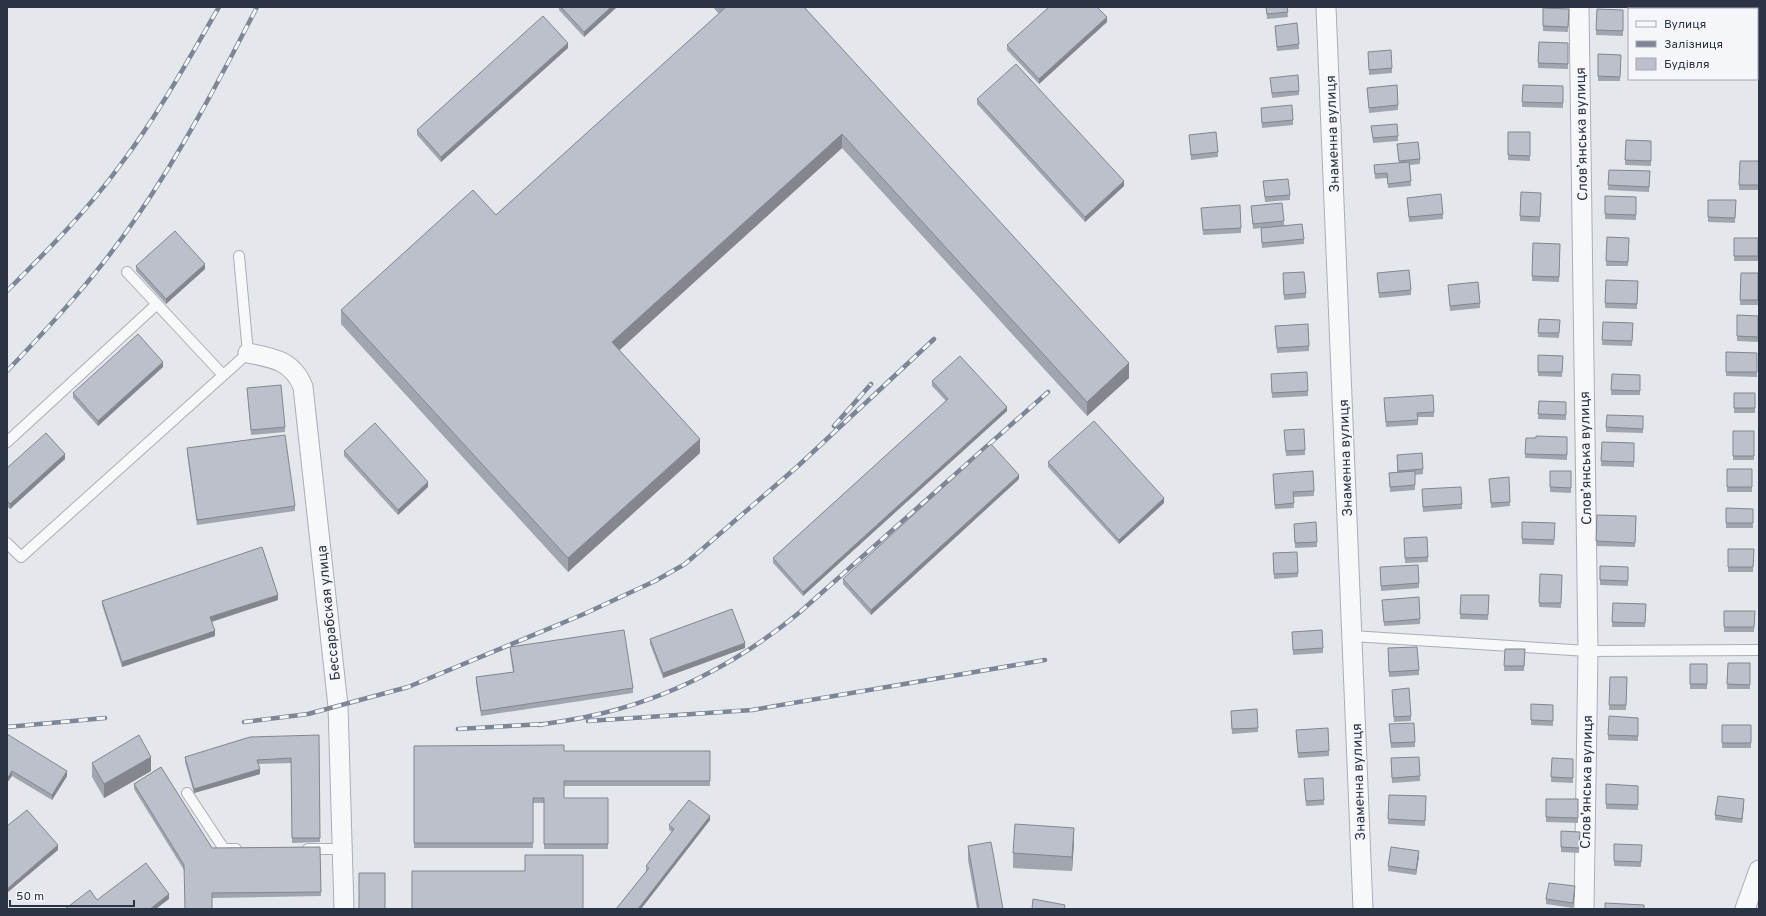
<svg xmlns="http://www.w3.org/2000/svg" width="1766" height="916" font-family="Overpass,sans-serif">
<rect width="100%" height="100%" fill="#e4e7ec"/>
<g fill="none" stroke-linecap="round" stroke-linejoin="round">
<defs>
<path id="lane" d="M127 272 223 375
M7 442 157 304
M7 543 21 557 248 353 239 256
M1352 636 1588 651 1759 650
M187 793 224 849H236
M308 849H342"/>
<path id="street" d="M1326 7 1363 909
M1579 7 1588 651 1584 909
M248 353C274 358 293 361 303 387L338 706 344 909
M1745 909 1759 870"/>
</defs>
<use href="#lane" stroke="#a9aeb7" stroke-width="12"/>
<use href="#street" stroke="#a9aeb7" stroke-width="21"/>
<use href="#lane" stroke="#f7f8fa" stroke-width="10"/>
<use href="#street" stroke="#f7f8fa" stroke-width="19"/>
<defs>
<path id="rail" d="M7 291C47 251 88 210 121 164 158 115 188 60 219 7
M7 371C53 323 99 273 136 218 182 151 220 79 257 7
M834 426 871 384
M588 721 752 710 1045 660
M244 722 308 714 408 687 584 614 655 581 685 564 798 466 934 339
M539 725C556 722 573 720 590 716 667 700 740 662 800 612L1048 392
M7 727 105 718
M458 729 544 724"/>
</defs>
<use href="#rail" stroke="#7d8696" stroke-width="4.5"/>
<use href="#rail" stroke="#f4f6f9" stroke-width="3" stroke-dasharray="9" stroke-linecap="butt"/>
</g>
<path fill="#a1a5ae" d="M559 7H617L584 37 559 10Z
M713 7H804L1129 378 1087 416 842 148 619 350 700 453 568 572 341 324V310L496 215 719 14Z
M1098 7 1107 22 1039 84 1007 50V45Z
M1266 7H1287L1288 17 1267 19Z
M1489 7H1503L1489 8Z
M1543 8 1569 9 1568 32 1543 31Z
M1623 10V36L1596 35V30Z
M1275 26 1299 44V49L1277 51Z
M1539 42 1568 43V69L1538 68Z
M568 48 441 162 417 135V130Z
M1368 52 1392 68V73L1369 75Z
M1621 55 1620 81H1598V76Z
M1270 78 1299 91V95L1272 98Z
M1523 85 1563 86V108L1522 107Z
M1367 88 1398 105V110L1369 113Z
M977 99 1124 186 1085 222 977 104Z
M1261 108 1293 120V125L1262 128Z
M1371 126 1398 136V141L1373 143Z
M1508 132H1530V161L1508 160Z
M1189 135 1218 152V157L1191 160Z
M1626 140 1651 141V166L1625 165Z
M1397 144 1420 159V164L1410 165 1411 186 1388 188 1387 178 1375 179 1374 165 1399 163Z
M1740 161H1759V190H1739Z
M1609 170 1650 171 1649 192 1608 190Z
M1263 181 1290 195V200L1265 202Z
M1541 193 1540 222 1520 221V216Z
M1605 196 1636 197V220L1605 219Z
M1407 198 1443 214V219L1409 222Z
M1708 200H1736L1735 223 1708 222Z
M1251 206 1284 221V226L1304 239V244L1262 248 1261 228 1253 229Z
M1201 208 1241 228V233L1203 235Z
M1607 237 1629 238 1628 266H1606Z
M1734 238H1758V261H1734Z
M1533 243 1560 244 1559 282 1532 281Z
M136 266 205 269 166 304 136 271Z
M1377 273 1411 290V295L1379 298Z
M1741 273H1758V305H1740Z
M1283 278 1306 293V298L1284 300Z
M1606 280 1638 281 1637 309 1605 308Z
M1448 285 1480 303V308L1450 311Z
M1737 315 1758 316V342L1737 341Z
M1539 319 1560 320 1559 338 1538 337Z
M1603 322 1633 323 1632 346 1602 345Z
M1275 326 1309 346V351L1277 353Z
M1726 352 1757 353V377L1726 376Z
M1538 355 1563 356 1562 377 1538 376Z
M163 367 98 426 73 398V393Z
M1271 374 1308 391V396L1272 398Z
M1612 374 1640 375V395H1611Z
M932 381 1007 411 803 596 773 563V558L946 401 932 386Z
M247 388 285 427V432L251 435Z
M1734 393H1755V413H1734Z
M1539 401 1566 402V420L1538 419Z
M1384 403 1434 412V417H1418V425L1386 427Z
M1643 416V433L1606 432V427Z
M1284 430 1305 450V455L1286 456Z
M1733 431H1754V460H1733Z
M1567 437V460L1525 458 1526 438H1536Z
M1602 442 1634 443V467L1601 466Z
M187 448 295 506V511L197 525 187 453Z
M344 451 428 487 398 515 344 456Z
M1397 455 1423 469V474L1415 475V490L1390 492 1389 473 1397 472Z
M65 459 10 509 7 506V468Z
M1048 462 1164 503 1119 544 1048 467Z
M1727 469H1752V492H1727Z
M1550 471H1571V493L1550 492Z
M1019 479 871 615 843 584V579Z
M1273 479 1314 491V496L1293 497 1294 508 1275 509Z
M1489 479 1510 502V506L1491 508Z
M1422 489 1462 504V509L1423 512Z
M1726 508 1753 509V528H1726Z
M1597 515 1636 516 1635 547 1596 546Z
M1522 522 1555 523 1554 545 1522 544Z
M1294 524 1317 542V547L1295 548Z
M1404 538 1428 557V562L1405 563Z
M1728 549H1754L1753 572H1728Z
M1273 553 1298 573V577L1274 579Z
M1600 566 1628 567V586L1600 585Z
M1380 567 1419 583V588L1381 591Z
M1562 575 1561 608 1539 607V603Z
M1461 595H1489L1488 620 1460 619Z
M278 600 212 622 215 636 122 667 102 605V601Z
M1613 603 1646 604 1645 627H1612Z
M1382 604 1420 619V624L1384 626Z
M1724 611H1755L1754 632H1724Z
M1292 632 1323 648V653L1293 655Z
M650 639 745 648 663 678 650 644Z
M510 647 633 688V693L481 716 476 682V677L513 672 510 652Z
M1388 648 1419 670V675L1389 677Z
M1505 649H1525L1524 671H1504Z
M1728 663H1750V689H1727Z
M1690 664H1707V689H1690Z
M1610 677H1627L1626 710H1609Z
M1392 694 1411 716V721L1394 722Z
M1531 704 1553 705V726L1531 725Z
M1231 716 1258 728V732L1232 734Z
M1609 716 1638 718V741L1608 740Z
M1722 725H1751V748H1722Z
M1389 729 1415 742V747L1391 748Z
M1296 730 1329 751V756L1298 758Z
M7 734 67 776 52 800 12 776Z
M319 735 320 842 292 843 291 763 258 764 260 774 194 793 185 762V757Z
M414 746 564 751H710V786H564V798H608V849H544V803H533V848H414Z
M1391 758 1420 776V781L1392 783Z
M1552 758 1573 759V783L1551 782Z
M92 763 151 771 104 798 92 777Z
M134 784 212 848 320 847 321 896 212 898 184 870 134 789Z
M1304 784 1324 800V805L1306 806Z
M1606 784 1638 786V810L1606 809Z
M1389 795 1426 796 1425 826 1388 824Z
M1546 799H1578V823L1546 822Z
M1744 804 1742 823 1715 820V815Z
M710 820 641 909H616L647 871H646V866L672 832 669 830V825Z
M1561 831 1580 832 1579 853 1561 852Z
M1074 842 1072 871 1013 868V853Z
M1614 844 1642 845 1641 867 1614 866Z
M968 846 1003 909H977L968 860Z
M1419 856 1416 875 1388 871V866Z
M1575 891 1573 908 1546 904V899Z"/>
<path fill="#83868d" d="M611 7H617L584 37V32Z
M1107 17V22L1039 84V79Z
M568 43V48L441 162V157Z
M842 134V148L612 357V342Z
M1124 181V186L1085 222V217Z
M205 264V269L166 304V299Z
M163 362V367L98 426V421Z
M1129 363V378L1087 416V402Z
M1007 407V411L803 596V592Z
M700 439V453L568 572V558Z
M65 454V459L10 509V504Z
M1019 475V479L871 615V610Z
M428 482V487L398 515V510Z
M1164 498V503L1119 544V540Z
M278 595V600L210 622V617Z
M215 631V636L122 667V662Z
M745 643V648L663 678V673Z
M151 757V771L104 798V784Z
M260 769V774L194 793V789Z
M12 771V776L7 783V779Z
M67 771V776L52 800V795Z
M1744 799V804L1742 823V819Z
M710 816V820L641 909H638Z
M1074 828V842L1072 871V857Z
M58 845V850L7 893V889Z
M1419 851V856L1416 875V870Z
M1575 886V891L1573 908V903Z
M169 894V899L156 909H150Z"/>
<path fill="#bbc0ca" stroke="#83868d" d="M561 7H611L584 32Z
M726 7H804L1129 363 1087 402 842 134 612 342 700 439 568 558 341 310 473 190 496 215Z
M1049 7H1097L1107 17 1039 79 1007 45Z
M1266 7H1287L1288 12 1267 14Z
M1543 8 1569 9 1568 27 1543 26Z
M1597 9 1623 10V31L1596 30Z
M543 16 568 43 441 157 417 130Z
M1297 23 1299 44 1277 47 1275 26Z
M1539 42 1568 43V64L1538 63Z
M1391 50 1392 68 1369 70 1368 52Z
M1598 54 1621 55 1620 77 1598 76Z
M1016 64 1124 181 1085 217 977 99Z
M1298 75 1299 91 1272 93 1270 78Z
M1397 85 1398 105 1369 108 1367 88Z
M1523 85 1563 86V103L1522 102Z
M1292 105 1293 120 1262 123 1261 108Z
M1397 124 1398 136 1373 138 1371 126Z
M1216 132 1218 152 1191 155 1189 135Z
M1508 132H1530V156L1508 155Z
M1626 140 1651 141V161L1625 160Z
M1418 142 1420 159 1399 161 1397 144Z
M1740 161H1759V185H1739Z
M1409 162 1411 181 1388 184 1387 173 1375 174 1374 165Z
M1609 170 1650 171 1649 187 1608 185Z
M1288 179 1290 195 1265 197 1263 181Z
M1521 192 1541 193 1540 217 1520 216Z
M1441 194 1443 214 1409 217 1407 198Z
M1605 196 1636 197V215L1605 214Z
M1708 200H1736L1735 218 1708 217Z
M1282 203 1284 221 1253 224 1251 206Z
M1240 205 1241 228 1203 230 1201 208Z
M1302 224 1304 239 1262 243 1261 228Z
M175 231 205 264 166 299 136 266Z
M1607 237 1629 238 1628 262 1606 261Z
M1734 238H1758V256H1734Z
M1533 243 1560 244 1559 277 1532 276Z
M1409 270 1411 290 1379 293 1377 273Z
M1304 272 1306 293 1284 295 1283 273Z
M1741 273H1758V300H1740Z
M1606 280 1638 281 1637 304 1605 303Z
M1478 282 1480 303 1450 306 1448 285Z
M1737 315 1758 316V337L1737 336Z
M1539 319 1560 320 1559 333H1538Z
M1603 322 1633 323 1632 341 1602 340Z
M1308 324 1309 346 1277 348 1275 326Z
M138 334 163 362 98 421 73 393Z
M1726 352 1757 353V372H1726Z
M1538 355 1563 356 1562 372H1538Z
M960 356 1007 407 803 592 773 558 948 399 932 381Z
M1307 372 1308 391 1272 393 1271 374Z
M1612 374 1640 375V391L1611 390Z
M281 385 285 427 251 430 247 388Z
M1734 393H1755V408H1734Z
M1433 395 1434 412 1417 413 1418 420 1386 422 1384 398Z
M1539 401 1566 402V415L1538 414Z
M1607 415 1643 416V429L1606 427Z
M1094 421 1164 498 1119 540 1048 462Z
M375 423 428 482 398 510 344 451Z
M1304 429 1305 450 1286 451 1284 430Z
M1733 431H1754V456H1733Z
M46 433 65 454 10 504 7 501V468Z
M285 435 295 506 197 520 187 448Z
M1536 436 1567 437V455L1525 454 1526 438H1536Z
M1602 442 1634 443V462L1601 461Z
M991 444 1019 475 871 610 843 579Z
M1422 453 1423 469 1398 471 1397 455Z
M1727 469H1752V487H1727Z
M1313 471 1314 491 1293 492 1294 503 1275 505 1273 474Z
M1415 471V485L1390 487 1389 473Z
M1550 471H1571V488L1550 487Z
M1509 477 1510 502 1491 503 1489 479Z
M1461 487 1462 504 1423 507 1422 489Z
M1726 508 1753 509V523H1726Z
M1597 515 1636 516 1635 543 1596 541Z
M1316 522 1317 542 1295 543 1294 524Z
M1522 522 1555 523 1554 540 1522 539Z
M1427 537 1428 557 1405 558 1404 538Z
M262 547 278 595 210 617 215 631 122 662 102 601Z
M1728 549H1754L1753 567H1728Z
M1297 552 1298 573 1274 574 1273 553Z
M1418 565 1419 583 1381 586 1380 567Z
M1600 566 1628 567V581L1600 580Z
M1540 574 1562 575 1561 603H1539Z
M1461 595H1489L1488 615 1460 614Z
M1419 597 1420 619 1384 622 1382 600Z
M1613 603 1646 604 1645 623 1612 622Z
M732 609 745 643 663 673 650 639Z
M1724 611H1755L1754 627H1724Z
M624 630 633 688 481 711 476 677 514 672 510 647Z
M1322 630 1323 648 1293 650 1292 632Z
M1417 647 1419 670 1389 672 1388 648Z
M1505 649H1525L1524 666H1504Z
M1728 663H1750V685L1727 684Z
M1690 664H1707V684H1690Z
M1610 677H1627L1626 705H1609Z
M1409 688 1411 716 1394 717 1392 690Z
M1531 704 1553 705V721L1531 720Z
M1257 709 1258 728 1232 729 1231 711Z
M1609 716 1638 718V736L1608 735Z
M1414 723 1415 742 1391 743 1389 724Z
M1722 725H1751V743H1722Z
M1328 728 1329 751 1298 753 1296 730Z
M7 734 67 771 52 795 12 771 7 779Z
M139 735 151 757 104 784 92 763Z
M319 735 320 838H292L291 758 257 760 260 769 194 789 185 757 250 737Z
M564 745V751H710V781H564V798H608V844H544V798H533V843H414V746Z
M1419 757 1420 776 1392 778 1391 758Z
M1552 758 1573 759V778L1551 777Z
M161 767 212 848 320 847 321 892 212 893V909H185L184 865 134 784Z
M1323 778 1324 800 1306 801 1304 779Z
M1606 784 1638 786V805L1606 804Z
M1389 795 1426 796 1425 821 1388 819Z
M1718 796 1744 799 1742 819 1715 815Z
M1546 799H1578V818L1546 817Z
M689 800 710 816 638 909H616L649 868 646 866 674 829 669 825Z
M27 810 58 845 7 889V826Z
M1015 824 1074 828 1072 857 1013 853Z
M1561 831 1580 832 1579 848 1561 847Z
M991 842 1003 909H979L968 846Z
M1614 844 1642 845 1641 862 1614 861Z
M1391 847 1419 851 1416 870 1388 866Z
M525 855H583V909H412V871H525Z
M146 863 169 894 150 909H65L90 890 97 900Z
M359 873H385V909H359Z
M1549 883 1575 886 1573 903 1546 899Z
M1033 899 1065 905 1064 909H1032Z
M1605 903 1644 905V909H1605Z"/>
<g text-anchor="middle" stroke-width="3.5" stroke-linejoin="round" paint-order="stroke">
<g font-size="14" fill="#2b3445" stroke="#f4f6f9">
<text transform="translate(1332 134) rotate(-92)" y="5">Знаменна вулиця</text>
<text transform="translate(1581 134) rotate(-91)" y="5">Слов’янська вулиця</text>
<text transform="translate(1345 458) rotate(-92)" y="5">Знаменна вулиця</text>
<text transform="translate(1585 458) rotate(-91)" y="5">Слов’янська вулиця</text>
<text transform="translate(328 613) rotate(-96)" y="5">Бессарабская улица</text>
<text transform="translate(1358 782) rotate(-92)" y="5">Знаменна вулиця</text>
<text transform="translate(1586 782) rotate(-89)" y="5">Слов’янська вулиця</text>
</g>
</g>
<rect width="1766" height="916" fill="none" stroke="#2b3445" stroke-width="16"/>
<rect x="1628" y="8" width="130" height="72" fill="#f4f6f9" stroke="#a4a8b1"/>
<rect x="1636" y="21" width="20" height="6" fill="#f7f8fa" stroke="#a4a8b1"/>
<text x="1664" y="28" font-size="12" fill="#2b3445">Вулиця</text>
<rect x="1636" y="41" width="20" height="6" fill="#7d8696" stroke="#a4a8b1"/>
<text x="1664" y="48" font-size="12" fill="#2b3445">Залізниця</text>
<rect x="1636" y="58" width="20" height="12" fill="#bbc0ca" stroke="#a4a8b1"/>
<text x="1664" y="68" font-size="12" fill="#2b3445">Будівля</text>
<path d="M10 900v6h124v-6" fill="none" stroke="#2b3445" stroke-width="2"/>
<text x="16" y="900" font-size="12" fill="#2b3445" stroke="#f4f6f9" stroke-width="3" paint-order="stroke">50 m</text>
</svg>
